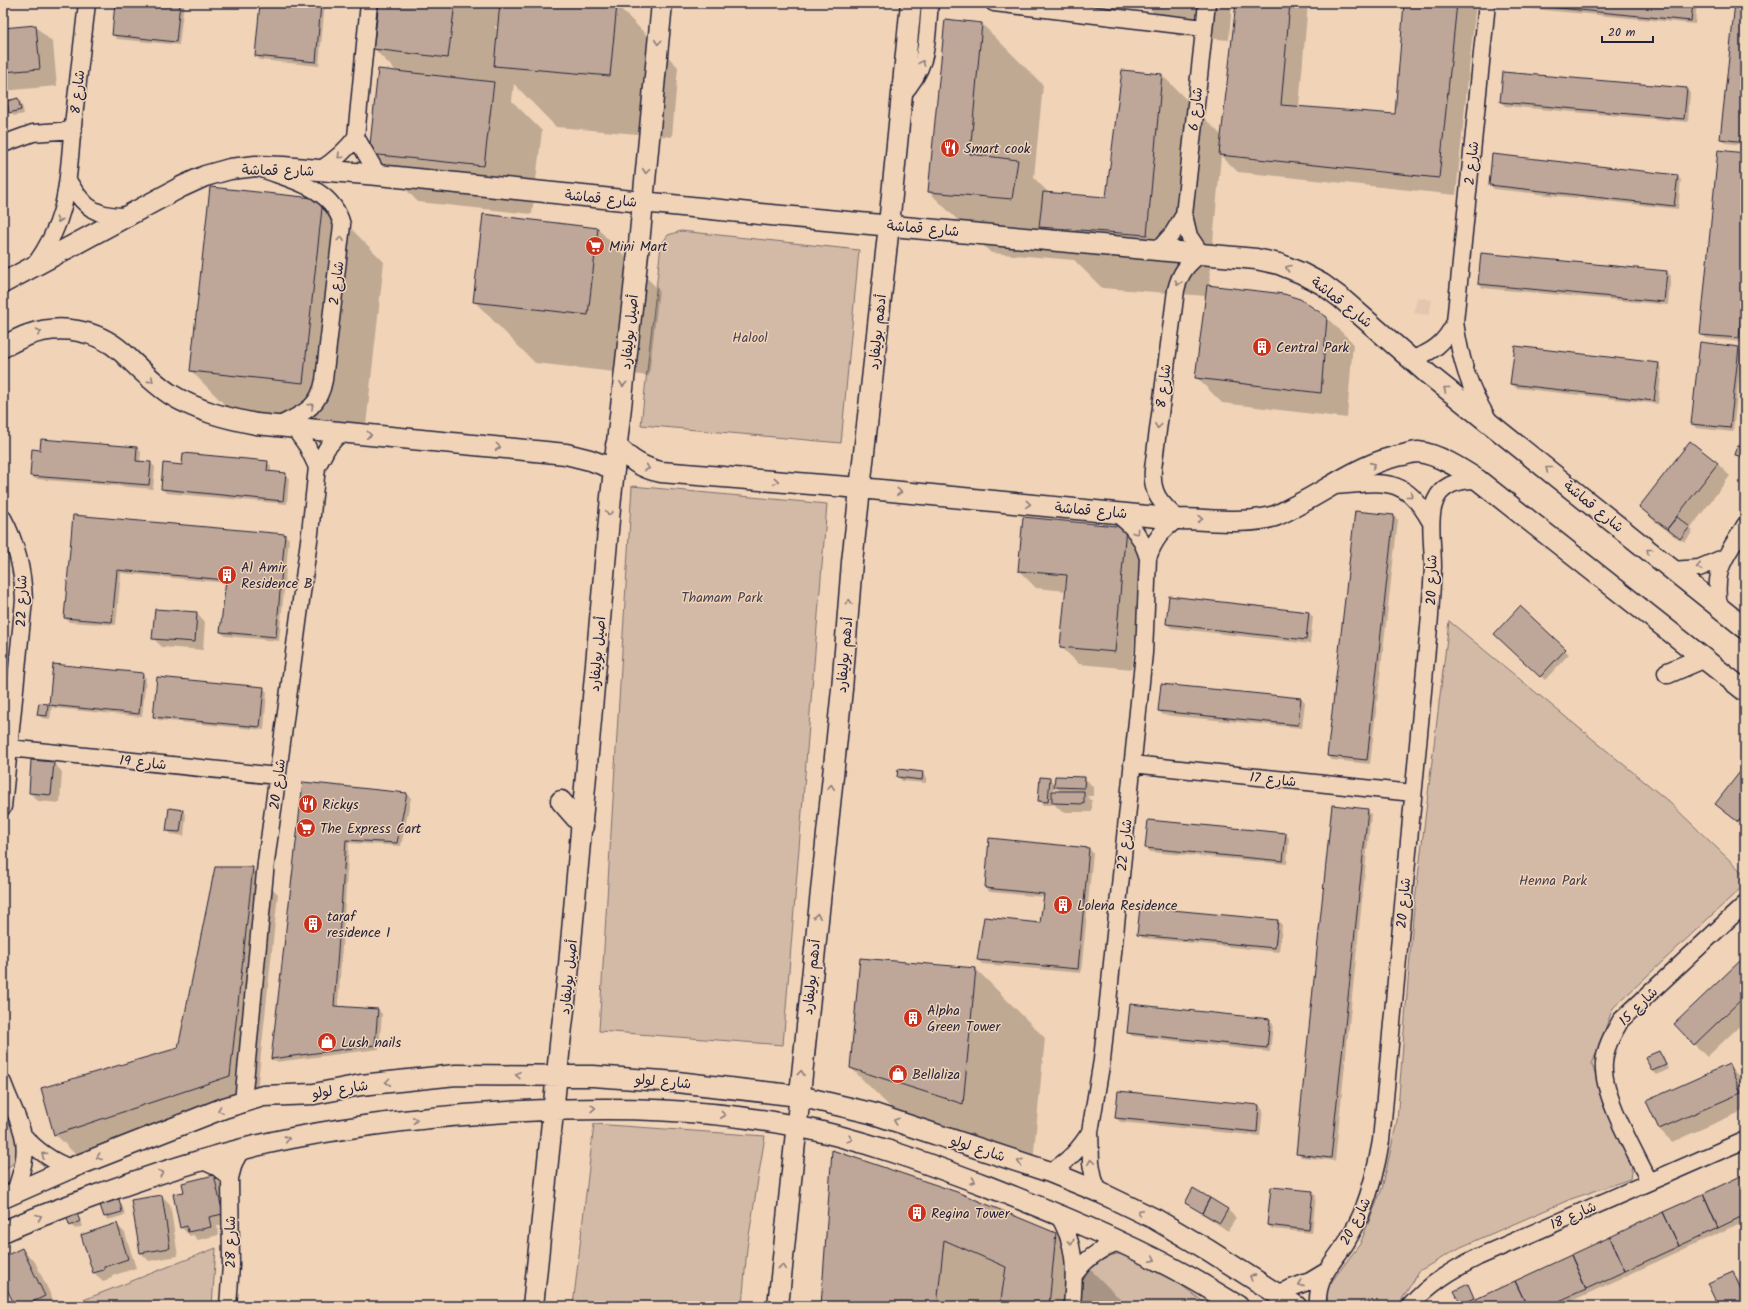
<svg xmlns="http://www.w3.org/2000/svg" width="1748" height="1309" font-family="Kalam,'Playpen Sans Arabic',sans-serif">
<rect width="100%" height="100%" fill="#f1d4b8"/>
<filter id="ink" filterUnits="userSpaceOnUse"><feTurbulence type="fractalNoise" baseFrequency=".025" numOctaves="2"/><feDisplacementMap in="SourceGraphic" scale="8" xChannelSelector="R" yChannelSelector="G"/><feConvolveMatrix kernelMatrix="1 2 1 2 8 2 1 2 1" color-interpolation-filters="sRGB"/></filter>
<g filter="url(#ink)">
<path fill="#e2c6af" d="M1417 297 1432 300 1429 315 1414 313Z"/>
<path fill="#d3baa6" stroke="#7a6e70" d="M681 231 859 250 841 443 641 425 661 245 668 235Z
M632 486 827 504 783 1045 599 1031Z
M1449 621 1668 801 1745 875V884L1613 1008 1592 1064 1605 1106 1633 1160 1630 1179 1571 1199 1461 1247 1419 1271 1398 1306H1328L1326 1289 1360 1244 1382 1189 1397 1121 1413 918Z
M3 1100 25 1153 3 1172Z
M594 1124 765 1136 747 1248 742 1306H573Z
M216 1248 212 1306H68Z
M1130 1252 1144 1257 1209 1306H1072L1075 1274 1112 1255Z"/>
<path fill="#0003" fill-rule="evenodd" d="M3 3H37L3 6Z
M116 3H184L179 45 117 39 113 35Z
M261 3H325L319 66 260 60 256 56Z
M380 3H590L617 5 678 67 672 137 556 127 514 84 512 101 542 131 532 214 418 202 370 153 397 72 374 49ZM494 26 499 27 498 31Z
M1144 3H1232L1229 40 1177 36Z
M1237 3H1308L1299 107 1396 115 1405 3H1476L1456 195 1238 172 1221 156 1209 286 1327 318 1353 343 1347 418 1222 403 1196 377 1206 296 1102 288 1074 260 991 253 929 192 982 24 1043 85 1034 178 1050 194 1107 198 1162 75 1222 136Z
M1508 3H1697L1695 24 1512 7Z
M1736 3H1745V145L1725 143 1721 139Z
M35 26 53 43 57 86 3 91V29Z
M1686 89 1690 93 1688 122 1505 106 1501 102Z
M18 100 22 104 24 114 14 116 10 112Z
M3 150 6 155 3 158Z
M1745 154V314L1742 342 1705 338 1701 334Z
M1677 176 1681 180 1678 209 1494 189 1490 185Z
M323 200 384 262 364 444 252 432 191 371Z
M598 229 659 290 649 376 535 363 474 301Z
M1667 272 1671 276 1668 305 1483 288 1479 284Z
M1738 348 1742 352 1733 432 1696 428 1692 424Z
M1658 364 1662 368 1658 404 1516 388 1512 384Z
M1739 446 1745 448V460L1740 459 1736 455Z
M137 448 141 452 140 462 151 463 155 467 153 489 35 479 31 475 41 451Z
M267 462 271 466V473L285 474 289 478 287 504 166 493 162 489 183 466Z
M1717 463 1730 476 1690 529 1693 531 1685 542 1682 540 1681 541 1653 520 1640 507Z
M74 516 285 535 289 539 279 641 225 636 221 632 227 583 121 573 116 625 69 622 65 618Z
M1394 516 1398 520 1370 764 1332 760 1328 756Z
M1126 528 1143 545 1132 669 1079 664 1061 647 1066 591 1036 588 1019 571Z
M1170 597 1309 613 1313 617 1310 644 1171 628 1167 624Z
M1520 608 1569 654 1545 680 1495 634Z
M197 613 205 622 203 650 162 647 153 638Z
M54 665 142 674 146 678 142 717 54 708 52 707 50 719 42 718 38 715 48 705 50 707Z
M263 688 267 692 264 730 158 720 154 716Z
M1301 698 1305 702 1302 728 1163 715 1159 711Z
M54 763 62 772 60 803 38 801 30 793Z
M1745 771V822L1743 825 1720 808Z
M922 773 926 777V783L902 781 898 777Z
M1085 778 1093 787V796H1087L1092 801V812H1062L1052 802V805H1043L1040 801 1050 779 1055 784ZM1054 785 1061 792H1053Z
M304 783 407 794 411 798 401 846 349 843 338 1007 378 1010 382 1014 379 1049 276 1062 272 1058Z
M1367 810 1371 814 1335 1161 1301 1157 1297 1153Z
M182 811 186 815 184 836 171 834 167 830Z
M1286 834 1289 838 1287 864 1150 852 1146 848Z
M1089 849 1093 853 1081 973 982 964 978 960 1041 924 1044 897 990 892 986 888Z
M252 868 278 894 256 1101 81 1160 55 1134 179 1049Z
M1278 921 1282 925 1279 952 1142 938 1138 934Z
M1745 968V1021L1707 1057 1694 1044Z
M976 969 1045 1038 1032 1172 920 1137 851 1068Z
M1269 1020 1273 1024 1270 1052 1132 1036 1128 1032Z
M1659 1052 1663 1056 1669 1069 1657 1075 1653 1071 1647 1058Z
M1729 1066 1742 1079 1745 1086V1110L1672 1142 1659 1129 1647 1102Z
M1259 1106 1263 1110 1260 1136 1120 1122 1116 1118Z
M833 1151 1055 1234 1124 1303V1306H822Z
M213 1176 222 1185 230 1223 217 1226 219 1235 198 1240 193 1235 190 1236 181 1227 186 1192Z
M1745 1176V1221L1561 1306H1481L1478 1301 1469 1306H1464L1462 1304 1467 1286 1476 1300Z
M1312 1192 1316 1196 1312 1233 1272 1229 1268 1225Z
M162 1196 170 1204 178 1256 149 1261 141 1253Z
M118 1200 122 1204 125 1215 108 1220 104 1216Z
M1186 1203 1228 1210 1236 1218 1228 1231Z
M77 1216 83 1226 75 1229 71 1225Z
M117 1225 125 1233 136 1268 112 1276V1278L103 1281 94 1273Z
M22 1249 35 1262 56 1306H16L3 1279V1258Z
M1733 1273 1737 1277 1745 1295V1306H1720Z"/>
<path fill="#bea799" stroke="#22223b" d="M115 3H180L176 42 112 35Z
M260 3H321L316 62 255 56Z
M379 3H455L448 58 373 49Z
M500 3H601L617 4 610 76 494 66Z
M1236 3H1290L1281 105 1395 114 1404 3H1457L1439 178 1219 155Z
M1507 3H1693L1691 21Z
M1735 3H1745V142L1720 139Z
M945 19 982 23 970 154 1018 160 1012 199 928 192Z
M36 25 40 69 3 72V28Z
M378 69 494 82 484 166 369 154Z
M1122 70 1162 74 1147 235 1039 227 1043 192 1106 197Z
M1503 72 1687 88 1684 119 1500 102Z
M18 98 21 110 9 113 7 101Z
M1718 150 1745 153V273L1739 338 1700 335Z
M1492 154 1678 175 1674 206 1489 185Z
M210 187 323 199 303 383 190 371Z
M483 214 598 228 588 315 473 302Z
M1481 253 1667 271 1664 302 1478 284Z
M1207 285 1284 294 1300 299 1327 317 1321 393 1195 378Z
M1700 342 1739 347 1730 428 1691 424Z
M1515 346 1659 363 1654 401 1510 384Z
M41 439 137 447 136 461 151 462 149 485 30 476 32 449 40 450Z
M1690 441 1718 463 1667 529 1639 507Z
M1738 445 1745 447 1744 457 1735 455Z
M183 453 268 461 267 471 286 473 283 501 161 489 163 463 182 465Z
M1355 511 1394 515 1367 760 1327 756Z
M73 515 285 534 276 637 220 632 226 580 117 570 112 622 64 618Z
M1023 517 1126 527 1115 652 1060 647 1067 575 1018 571Z
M1677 517 1690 527 1680 539 1667 529Z
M1169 596 1309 612 1306 640 1166 624Z
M1520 606 1566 649 1540 677 1494 634Z
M155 609 197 612 195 642 152 639Z
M53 664 143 673 139 714 49 705Z
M157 677 264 687 260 727 153 717Z
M1161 684 1301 698 1298 725 1158 711Z
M39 703 48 704 47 716 37 715Z
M31 760 54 762 51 795 29 793Z
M1743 768 1745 770V813L1738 822 1715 804Z
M898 769 923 772 922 780 897 777Z
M1055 776 1085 777 1084 788 1054 787Z
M1040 777 1050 778 1048 802 1038 801Z
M303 782 407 793 397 843 346 840 334 1006 378 1009 375 1045 271 1059Z
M1052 791H1084V804L1052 803Z
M1332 805 1368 809 1331 1158 1296 1154Z
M169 808 183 810 180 832 166 831Z
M1148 820 1286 833 1283 861 1145 848Z
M989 838 1089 848 1078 969 977 960 984 917 1040 923 1044 894 985 888Z
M215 867H253L230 1076 54 1135 41 1088 178 1048Z
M1140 907 1278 920 1275 948 1137 935Z
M860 958 976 968 963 1104 850 1068Z
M1740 961 1745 967V996L1694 1045 1674 1024Z
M1130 1004 1270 1019 1267 1048 1127 1033Z
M1659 1051 1666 1065 1652 1071 1645 1057Z
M1729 1064 1741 1093 1659 1129 1646 1101Z
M1118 1091 1259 1105 1257 1132 1115 1118Z
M832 1150 957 1192 1056 1233 1049 1306H1000L1006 1267 944 1240 937 1306H821Z
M1745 1174V1215L1718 1228 1703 1194Z
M214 1175 223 1214 209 1217 211 1227 188 1232 187 1226 180 1228 173 1194 184 1192 182 1183Z
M1271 1187 1313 1191 1309 1230 1267 1225Z
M1193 1188 1210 1198 1202 1213 1185 1203Z
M1703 1194 1718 1228 1679 1246 1663 1212Z
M162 1195 170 1248 140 1253 131 1200Z
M1210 1198 1228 1209 1220 1223 1202 1213Z
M119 1199 122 1212 104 1217 100 1205Z
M1663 1212 1679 1246 1625 1271 1610 1237Z
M77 1214 80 1221 70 1226 67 1219Z
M117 1223 128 1259 104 1267V1270L93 1273 81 1235Z
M1610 1237 1625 1271 1586 1289 1571 1255Z
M22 1248 45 1296 24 1306H15L3 1281V1257Z
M1571 1255 1586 1289 1548 1306H1527L1515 1281Z
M1733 1272 1745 1298V1306H1719L1708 1283Z
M1515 1281 1527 1306H1479L1476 1299Z
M1468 1284 1474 1298 1461 1304 1454 1291Z"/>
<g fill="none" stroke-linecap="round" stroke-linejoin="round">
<defs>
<path id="minor" d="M994 3 1204 28
M1487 3 1455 322C1460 358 1469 388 1488 419
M901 96C930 65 926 42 930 3
M356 137 378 175
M3 144 33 133 73 130
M262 169C293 181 333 188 342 225L324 380C319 409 301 414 278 426
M320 170C335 160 346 151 356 137L369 3
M69 182C85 209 97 217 128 216
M1158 250 1173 233 1184 215
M34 266C70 217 67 182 73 125 78 84 82 44 87 3
M1411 359C1432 353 1445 343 1455 322
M294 428 307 446 317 467
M1332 486C1379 484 1403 472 1430 521
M1115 513C1133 525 1142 538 1148 558
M3 518C17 544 23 570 24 600L3 807
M1672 570 1699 568 1723 558
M1719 607C1713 566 1726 558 1745 525
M9 748 277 776
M1132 764 1413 793
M3 1083C9 1100 19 1118 23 1135 28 1155 21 1174 15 1192
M243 1102 266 862 310 533 317 467 327 448 341 432
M23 1135C37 1151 51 1161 71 1168
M203 1161 218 1168 230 1178
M1050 1172C1068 1161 1079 1150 1090 1132
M1649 1181C1635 1152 1601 1094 1604 1063 1605 1047 1613 1034 1621 1020L1745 904
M1099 1192 1094 1179 1091 1163 1090 1132 1102 1060 1144 653 1148 558C1154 540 1163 529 1178 519 1160 502 1151 494 1153 469L1176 290C1180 273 1187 264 1201 254L1189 236 1184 215 1207 3
M1057 1213C1077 1245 1075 1270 1072 1306
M1075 1274C1086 1258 1100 1249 1118 1242
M1275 1294 1310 1281 1325 1272
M228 1306 231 1265 230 1178 234 1163 241 1150
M1318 1306C1316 1278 1332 1264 1346 1243 1352 1232 1359 1221 1363 1210 1372 1187 1377 1164 1381 1141L1430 616C1431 600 1432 583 1433 567 1433 527 1418 479 1478 480
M1410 1306C1429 1284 1452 1270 1478 1257L1745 1140"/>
<path id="tertiary" d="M3 283 181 187 205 176 230 169 256 166 283 167 378 175 760 214 1256 259 1279 264 1301 273 1322 284 1341 298 1428 374 1745 628
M3 347C11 343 19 338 28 335 59 324 96 329 122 352 138 367 152 382 170 394 197 411 226 418 256 424L566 454 590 460 614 469
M616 445C630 460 642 468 661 472L860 488 1178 519C1209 519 1245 525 1275 516 1283 513 1291 508 1299 504 1332 487 1366 461 1403 455 1407 454 1413 452 1418 452 1438 454 1461 469 1478 480L1745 691
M1668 673 1703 658
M561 801 583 826
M3 1198 71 1168 224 1108 263 1096 314 1094 361 1085 456 1075 593 1076 677 1082 799 1096 871 1113 1050 1172 1099 1192 1155 1219 1208 1250 1296 1306
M3 1232C28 1220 55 1211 81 1201 150 1175 220 1152 292 1138 369 1123 446 1115 524 1111 616 1107 704 1108 795 1126 861 1139 924 1162 987 1186 1053 1212 1119 1239 1182 1273 1201 1283 1219 1295 1238 1306
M533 1306 561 1035 568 976 611 497 639 244 662 3
M778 1306 842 689 852 562 889 225 911 3"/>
</defs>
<use href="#minor" stroke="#22223b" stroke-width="19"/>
<use href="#tertiary" stroke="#22223b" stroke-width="23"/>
<use href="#minor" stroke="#f1d4b8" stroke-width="16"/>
<use href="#tertiary" stroke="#f1d4b8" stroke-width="20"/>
</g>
<defs><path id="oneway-chevron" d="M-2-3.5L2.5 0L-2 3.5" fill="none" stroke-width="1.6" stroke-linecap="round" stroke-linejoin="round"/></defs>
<g stroke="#8a7b7a">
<use href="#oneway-chevron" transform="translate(658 42) rotate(95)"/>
<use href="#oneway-chevron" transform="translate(922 63) rotate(-70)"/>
<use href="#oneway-chevron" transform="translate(340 156) rotate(137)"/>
<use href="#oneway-chevron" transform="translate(646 171) rotate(95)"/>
<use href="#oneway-chevron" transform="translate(59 220) rotate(109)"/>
<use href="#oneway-chevron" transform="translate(341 239) rotate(-83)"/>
<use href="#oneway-chevron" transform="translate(1288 268) rotate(-159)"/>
<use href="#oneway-chevron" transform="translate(1178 283) rotate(106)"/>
<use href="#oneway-chevron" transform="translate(39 332) rotate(-13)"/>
<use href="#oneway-chevron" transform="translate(151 380) rotate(40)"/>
<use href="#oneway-chevron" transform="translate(623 384) rotate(96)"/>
<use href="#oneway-chevron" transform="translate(1446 389) rotate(-142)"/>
<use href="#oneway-chevron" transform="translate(311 406) rotate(-43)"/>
<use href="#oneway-chevron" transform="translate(1158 426) rotate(97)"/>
<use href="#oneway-chevron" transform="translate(369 435) rotate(6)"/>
<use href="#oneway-chevron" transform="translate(498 447) rotate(6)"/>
<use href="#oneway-chevron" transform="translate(1373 465) rotate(-24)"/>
<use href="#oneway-chevron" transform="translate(647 468) rotate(20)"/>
<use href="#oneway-chevron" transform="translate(1548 469) rotate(-142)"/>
<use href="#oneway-chevron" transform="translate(776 481) rotate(5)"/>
<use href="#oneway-chevron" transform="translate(899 492) rotate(5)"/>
<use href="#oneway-chevron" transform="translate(1410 495) rotate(38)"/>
<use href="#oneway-chevron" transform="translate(1028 504) rotate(5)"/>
<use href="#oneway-chevron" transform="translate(609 513) rotate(95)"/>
<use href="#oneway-chevron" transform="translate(1200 519) rotate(2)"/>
<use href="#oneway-chevron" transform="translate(1136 532) rotate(54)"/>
<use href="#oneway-chevron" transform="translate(1649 551) rotate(-141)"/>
<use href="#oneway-chevron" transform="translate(1699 567) rotate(167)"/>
<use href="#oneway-chevron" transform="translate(849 602) rotate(-85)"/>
<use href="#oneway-chevron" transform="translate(831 787) rotate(-84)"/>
<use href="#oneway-chevron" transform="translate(817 916) rotate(-84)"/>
<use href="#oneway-chevron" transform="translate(801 1073) rotate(-84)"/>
<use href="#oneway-chevron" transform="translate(518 1075) rotate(-179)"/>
<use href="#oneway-chevron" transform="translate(388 1082) rotate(173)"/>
<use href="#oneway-chevron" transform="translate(593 1108) rotate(-1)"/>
<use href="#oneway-chevron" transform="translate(220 1110) rotate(159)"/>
<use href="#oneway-chevron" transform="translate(723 1115) rotate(6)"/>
<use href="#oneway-chevron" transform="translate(415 1120) rotate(-6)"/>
<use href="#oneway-chevron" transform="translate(896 1121) rotate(-162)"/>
<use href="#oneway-chevron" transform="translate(287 1139) rotate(-12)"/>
<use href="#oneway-chevron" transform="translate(850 1139) rotate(15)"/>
<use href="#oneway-chevron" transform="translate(44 1155) rotate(-145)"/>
<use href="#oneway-chevron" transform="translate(99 1157) rotate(159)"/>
<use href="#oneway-chevron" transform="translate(1020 1162) rotate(-162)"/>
<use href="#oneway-chevron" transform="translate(1091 1162) rotate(-97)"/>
<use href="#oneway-chevron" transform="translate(161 1173) rotate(-17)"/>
<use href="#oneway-chevron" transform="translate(973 1181) rotate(21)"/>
<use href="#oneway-chevron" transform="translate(1140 1212) rotate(-154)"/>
<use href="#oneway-chevron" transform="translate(39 1217) rotate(-22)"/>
<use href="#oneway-chevron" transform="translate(1071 1242) rotate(75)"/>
<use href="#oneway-chevron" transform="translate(1153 1259) rotate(26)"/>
<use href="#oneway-chevron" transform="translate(782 1267) rotate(-84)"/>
<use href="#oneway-chevron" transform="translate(1252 1277) rotate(-148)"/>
<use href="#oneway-chevron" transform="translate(1301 1284) rotate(160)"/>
</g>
</g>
<defs>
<symbol id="restaurant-disc" viewBox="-11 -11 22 22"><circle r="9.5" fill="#c8321e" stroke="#f1d4b8"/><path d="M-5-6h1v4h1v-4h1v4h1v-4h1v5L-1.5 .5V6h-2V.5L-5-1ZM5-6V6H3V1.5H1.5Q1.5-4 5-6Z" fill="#fff"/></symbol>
<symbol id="supermarket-disc" viewBox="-11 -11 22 22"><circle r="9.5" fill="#c8321e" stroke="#f1d4b8"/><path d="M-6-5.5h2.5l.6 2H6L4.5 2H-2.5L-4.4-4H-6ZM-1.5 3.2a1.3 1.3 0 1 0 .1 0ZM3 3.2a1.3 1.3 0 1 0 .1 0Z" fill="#fff"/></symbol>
<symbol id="building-disc" viewBox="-11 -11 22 22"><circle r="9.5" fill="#c8321e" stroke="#f1d4b8"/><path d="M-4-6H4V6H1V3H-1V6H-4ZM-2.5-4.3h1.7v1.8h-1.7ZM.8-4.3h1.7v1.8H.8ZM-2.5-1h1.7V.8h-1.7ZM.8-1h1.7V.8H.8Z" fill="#fff"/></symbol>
<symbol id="shop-disc" viewBox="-11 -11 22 22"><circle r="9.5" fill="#c8321e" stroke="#f1d4b8"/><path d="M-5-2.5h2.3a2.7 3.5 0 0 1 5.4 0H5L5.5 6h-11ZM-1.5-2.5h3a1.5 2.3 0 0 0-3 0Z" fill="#fff"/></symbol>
</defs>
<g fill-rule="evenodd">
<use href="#restaurant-disc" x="939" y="137" width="22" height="22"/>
<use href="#supermarket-disc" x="584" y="235" width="22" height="22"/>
<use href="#building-disc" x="1251" y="336" width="22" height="22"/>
<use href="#building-disc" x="216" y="564" width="22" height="22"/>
<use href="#restaurant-disc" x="297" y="793" width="22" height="22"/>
<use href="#supermarket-disc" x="295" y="817" width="22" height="22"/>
<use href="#building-disc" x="1052" y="894" width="22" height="22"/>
<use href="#building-disc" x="302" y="913" width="22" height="22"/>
<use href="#building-disc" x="902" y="1007" width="22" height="22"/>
<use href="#shop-disc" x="316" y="1031" width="22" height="22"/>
<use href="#shop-disc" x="887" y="1063" width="22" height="22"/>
<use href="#building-disc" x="906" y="1202" width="22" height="22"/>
</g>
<g text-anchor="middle" stroke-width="3" stroke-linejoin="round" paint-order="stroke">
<g font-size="14" fill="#22223b" stroke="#f1d4b8">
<text transform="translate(77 92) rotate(-84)" y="5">شارع 8</text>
<text transform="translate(1195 109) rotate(-84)" y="5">شارع 6</text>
<text transform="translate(1471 163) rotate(-84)" y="5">شارع 2</text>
<text transform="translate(278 170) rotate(1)" y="5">شارع قماشة</text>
<text transform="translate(601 198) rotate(6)" y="5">شارع قماشة</text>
<text transform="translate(923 228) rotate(5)" y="5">شارع قماشة</text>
<text transform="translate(336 283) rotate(-83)" y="5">شارع 2</text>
<text transform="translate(1342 302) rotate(38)" y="5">شارع قماشة</text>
<text transform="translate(629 332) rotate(-84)" y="5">أصيل بوليفارد</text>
<text transform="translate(877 332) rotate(-84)" y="5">أدهم بوليفارد</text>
<text transform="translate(1163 386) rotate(-83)" y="5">شارع 8</text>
<text transform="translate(1594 506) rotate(39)" y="5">شارع قماشة</text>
<text transform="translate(1091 510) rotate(5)" y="5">شارع قماشة</text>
<text transform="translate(1431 580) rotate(-89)" y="5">شارع 20</text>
<text transform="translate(21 601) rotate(-89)" y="5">شارع 22</text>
<text transform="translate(597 654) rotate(-85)" y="5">أصيل بوليفارد</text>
<text transform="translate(844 655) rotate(-85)" y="5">أدهم بوليفارد</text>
<text transform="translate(143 762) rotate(6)" y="5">شارع 19</text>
<text transform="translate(1273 779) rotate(6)" y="5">شارع 17</text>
<text transform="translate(277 784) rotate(-83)" y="5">شارع 20</text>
<text transform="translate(1124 845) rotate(-84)" y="5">شارع 22</text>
<text transform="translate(1403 903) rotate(-85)" y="5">شارع 20</text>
<text transform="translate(568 977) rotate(-84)" y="5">أصيل بوليفارد</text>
<text transform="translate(811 977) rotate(-84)" y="5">أدهم بوليفارد</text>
<text transform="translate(1638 1006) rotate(-45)" y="5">شارع 15</text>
<text transform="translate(663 1081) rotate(5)" y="5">شارع لولو</text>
<text transform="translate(340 1089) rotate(-9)" y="5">شارع لولو</text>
<text transform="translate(978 1148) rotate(18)" y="5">شارع لولو</text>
<text transform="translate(1573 1215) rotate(-24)" y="5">شارع 18</text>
<text transform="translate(1355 1221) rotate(-63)" y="5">شارع 20</text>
<text transform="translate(230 1242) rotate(-90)" y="5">شارع 28</text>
</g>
<g font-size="14" fill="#22223b" stroke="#f1d4b8" text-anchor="start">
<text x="964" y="153">Smart cook</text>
<text x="609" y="251">Mini Mart</text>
<text x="1276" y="352">Central Park</text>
<text x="241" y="572">Al Amir<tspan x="241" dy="16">Residence B</tspan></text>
<text x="322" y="809">Rickys</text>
<text x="320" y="833">The Express Cart</text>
<text x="1077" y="910">Lolena Residence</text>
<text x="327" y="921">taraf<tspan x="327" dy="16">residence 1</tspan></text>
<text x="927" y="1015">Alpha<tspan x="927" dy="16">Green Tower</tspan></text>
<text x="341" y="1047">Lush nails</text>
<text x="912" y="1079">Bellaliza</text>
<text x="931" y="1218">Regina Tower</text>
</g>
<g font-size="14" fill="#454050" stroke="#f1d4b8">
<text x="750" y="342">Halool</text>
<text x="722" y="602">Thamam Park</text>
<text x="1553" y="885">Henna Park</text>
</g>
</g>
<rect width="1748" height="1309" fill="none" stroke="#f1d4b8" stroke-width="16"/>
<rect x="8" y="8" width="1732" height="1293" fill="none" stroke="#22223b" stroke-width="1.5" filter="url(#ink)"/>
<path d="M1602 36v6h51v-6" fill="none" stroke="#22223b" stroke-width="2"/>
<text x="1608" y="36" font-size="12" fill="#22223b" stroke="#f1d4b8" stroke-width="3" paint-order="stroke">20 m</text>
</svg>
